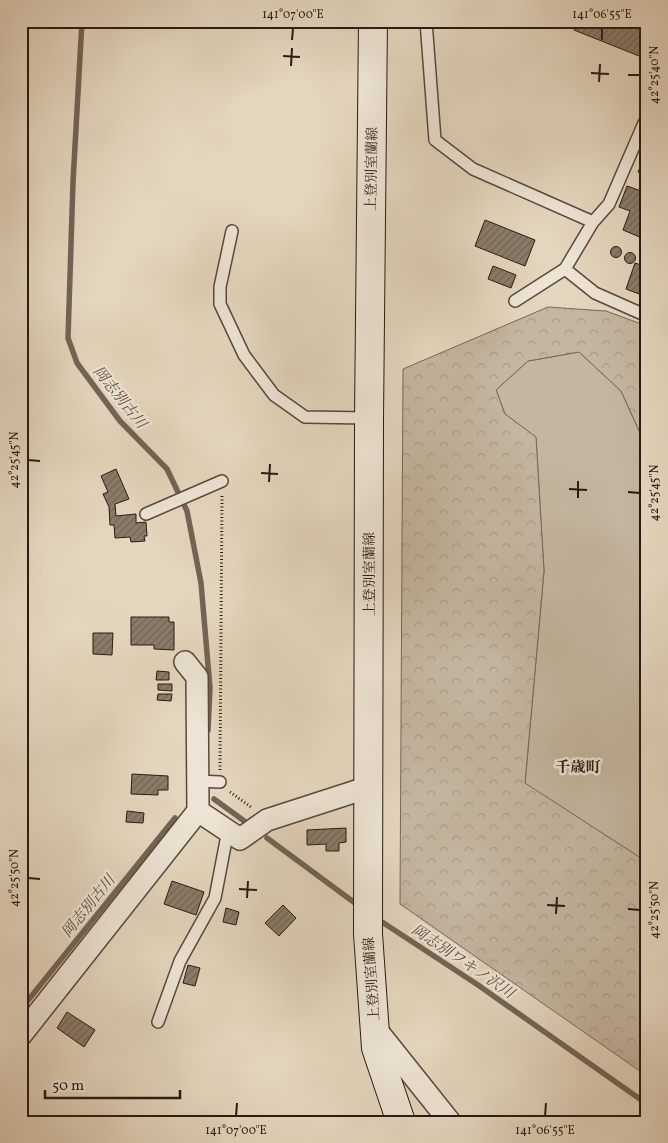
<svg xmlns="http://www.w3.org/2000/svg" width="668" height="1143" font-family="Vollkorn,'Noto Serif JP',serif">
<defs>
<pattern id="forest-crowns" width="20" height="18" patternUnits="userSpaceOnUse" patternTransform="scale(1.25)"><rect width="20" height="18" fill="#c4b6a1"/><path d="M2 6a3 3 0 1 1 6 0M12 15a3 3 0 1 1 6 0" fill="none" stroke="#a89c8a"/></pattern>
<pattern id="building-hatch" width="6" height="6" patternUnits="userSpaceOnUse" patternTransform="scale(1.25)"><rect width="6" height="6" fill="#8a7c6b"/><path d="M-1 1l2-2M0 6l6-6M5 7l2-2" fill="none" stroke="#716557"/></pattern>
</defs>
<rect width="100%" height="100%" fill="#e4d6be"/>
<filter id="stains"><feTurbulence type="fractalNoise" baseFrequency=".004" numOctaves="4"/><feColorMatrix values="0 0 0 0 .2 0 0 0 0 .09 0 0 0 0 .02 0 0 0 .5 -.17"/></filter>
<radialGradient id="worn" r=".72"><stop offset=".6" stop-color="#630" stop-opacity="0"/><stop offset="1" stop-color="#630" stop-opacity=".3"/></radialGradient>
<path fill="#c4b6a1" stroke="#76685a" d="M579 352 621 391 647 448V862L525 784 544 571 536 438 505 414 496 390 528 361Z"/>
<path fill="url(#forest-crowns)" stroke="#76685a" d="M548 307 606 311 647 326V448L621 391 579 352 528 361 496 390 505 414 536 437 544 571 525 783 647 862V1076L400 904 403 369Z"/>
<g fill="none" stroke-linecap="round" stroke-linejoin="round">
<path stroke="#726456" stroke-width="5.5" d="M82 21 73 182 68 338 77 363 120 421 167 469 187 511 201 583 210 688 208 730
M214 799 247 823
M267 838 359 906
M376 918 478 985 647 1104
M21 1009 175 818"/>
</g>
<path fill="url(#building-hatch)" stroke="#281a12" d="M577 21H647V50L644 58 574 30Z
M647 151V175L638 172Z
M627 186 644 192 639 205 647 208V240L623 230 630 211 619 207Z
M485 220 535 240 525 266 475 246Z
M610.5 252a5.5 5.5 0 1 1 11 0a5.5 5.5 0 1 1-11 0Z
M624.5 258a5.5 5.5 0 1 1 11 0a5.5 5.5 0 1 1-11 0Z
M635 263 647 267V297L626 289Z
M493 266 516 275 511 288 488 279Z
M116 469 129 499 115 504 116 516 136 514V523L146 522 147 536H144L145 541 131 542 130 537 115 538 114 525H110L109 507 103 494 108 492 101 476Z
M131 617H169V622H174V650L154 649V645H131Z
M93 633H113L112 655 93 654Z
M157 671 169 672V680H156Z
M158 684H172V691L158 690Z
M158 694H172L171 701 157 700Z
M132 774 168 776V790H158V795L131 794Z
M127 811 144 813 143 823 126 822Z
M346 828V842L339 843V851H326V844L307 845V830Z
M172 881 204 892 196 915 164 904Z
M283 905 296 918 279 936 265 923Z
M226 908 239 912 236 925 223 922Z
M188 965 200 968 195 986 183 983Z
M67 1012 95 1030 84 1047 57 1028Z"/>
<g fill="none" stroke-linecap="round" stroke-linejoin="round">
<defs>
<path id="service" d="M426 21 435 140 473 169 593 222 565 269 595 293 647 316
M593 222 609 204 644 123 647 124
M232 231 220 287V304L244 355 274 395 305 417 369 418
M515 301 565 269
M146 514 222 481
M196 781 220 782
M158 1022 180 961 215 898 228 830"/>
<path id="minor" d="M185 662 197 677 198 811
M375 1028 450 1122
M21 1035 198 811 240 839 267 820 369 787"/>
<path id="secondary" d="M373 21 369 418 368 934 376 1048 401 1122"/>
</defs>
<use href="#service" stroke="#57493d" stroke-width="14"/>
<use href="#minor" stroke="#57493d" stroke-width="24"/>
<use href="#secondary" stroke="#281a12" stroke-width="30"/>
<path stroke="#281a12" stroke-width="3" stroke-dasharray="1 2.5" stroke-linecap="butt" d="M220 770 222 496
M230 792 251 807"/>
<use href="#service" stroke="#ede4d5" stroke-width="11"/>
<use href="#minor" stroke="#ede4d5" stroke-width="21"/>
<use href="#secondary" stroke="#ede4d5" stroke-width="28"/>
</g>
<path fill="none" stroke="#281a12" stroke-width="2" d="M292 40 293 28M602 40V28M283 56 300 57M291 66 292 48M591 73 609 74M628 75H640M599 82 600 64M28 460 40 461M261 473 278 474M269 482 270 464M569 489 587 490M628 492 640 493M578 498V481M28 878 40 879M239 889 257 890M247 898 248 881M547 905 565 906M628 909 640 910M556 914 557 897M236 1116 237 1103M545 1116 546 1103"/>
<g text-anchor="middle" stroke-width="5" stroke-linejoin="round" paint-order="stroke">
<g font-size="14" fill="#281a12" stroke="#ede4d5">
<text transform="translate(371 169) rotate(-89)" y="5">上登別室蘭線</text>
<text transform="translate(369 574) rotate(-90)" y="5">上登別室蘭線</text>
<text transform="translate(371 979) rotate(-94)" y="5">上登別室蘭線</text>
</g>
<g font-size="15" font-style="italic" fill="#5a4c40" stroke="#ede4d5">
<text transform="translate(120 397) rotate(51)" y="5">岡志別古川</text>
<text transform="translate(88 906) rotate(-51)" y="5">岡志別古川</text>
<text transform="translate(463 961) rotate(34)" y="5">岡志別ワキノ沢川</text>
</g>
<g font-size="15" font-weight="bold" fill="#281a12" stroke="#ede4d5">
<text x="578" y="772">千歳町</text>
</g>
</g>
<rect width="668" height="1143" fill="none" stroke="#e4d6be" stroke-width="55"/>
<path d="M45 1090v8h135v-8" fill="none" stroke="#281a12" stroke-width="2.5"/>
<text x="52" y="1090" font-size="15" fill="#281a12" stroke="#ede4d5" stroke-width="4" paint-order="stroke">50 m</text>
<rect x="28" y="28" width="612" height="1088" fill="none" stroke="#281a12" stroke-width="2"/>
<g font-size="12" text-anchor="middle" fill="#281a12">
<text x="293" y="18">141°07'00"E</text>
<text x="602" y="18">141°06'55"E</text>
<text transform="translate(654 75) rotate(-90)" y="4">42°25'40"N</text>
<text transform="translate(14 460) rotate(-90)" y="4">42°25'45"N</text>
<text transform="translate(654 493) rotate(-90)" y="4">42°25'45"N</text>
<text transform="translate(14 878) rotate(-90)" y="4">42°25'50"N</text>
<text transform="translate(654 910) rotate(-90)" y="4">42°25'50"N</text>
<text x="236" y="1134">141°07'00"E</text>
<text x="545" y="1134">141°06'55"E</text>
</g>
<rect width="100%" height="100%" filter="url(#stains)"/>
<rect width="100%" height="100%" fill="url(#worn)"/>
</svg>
